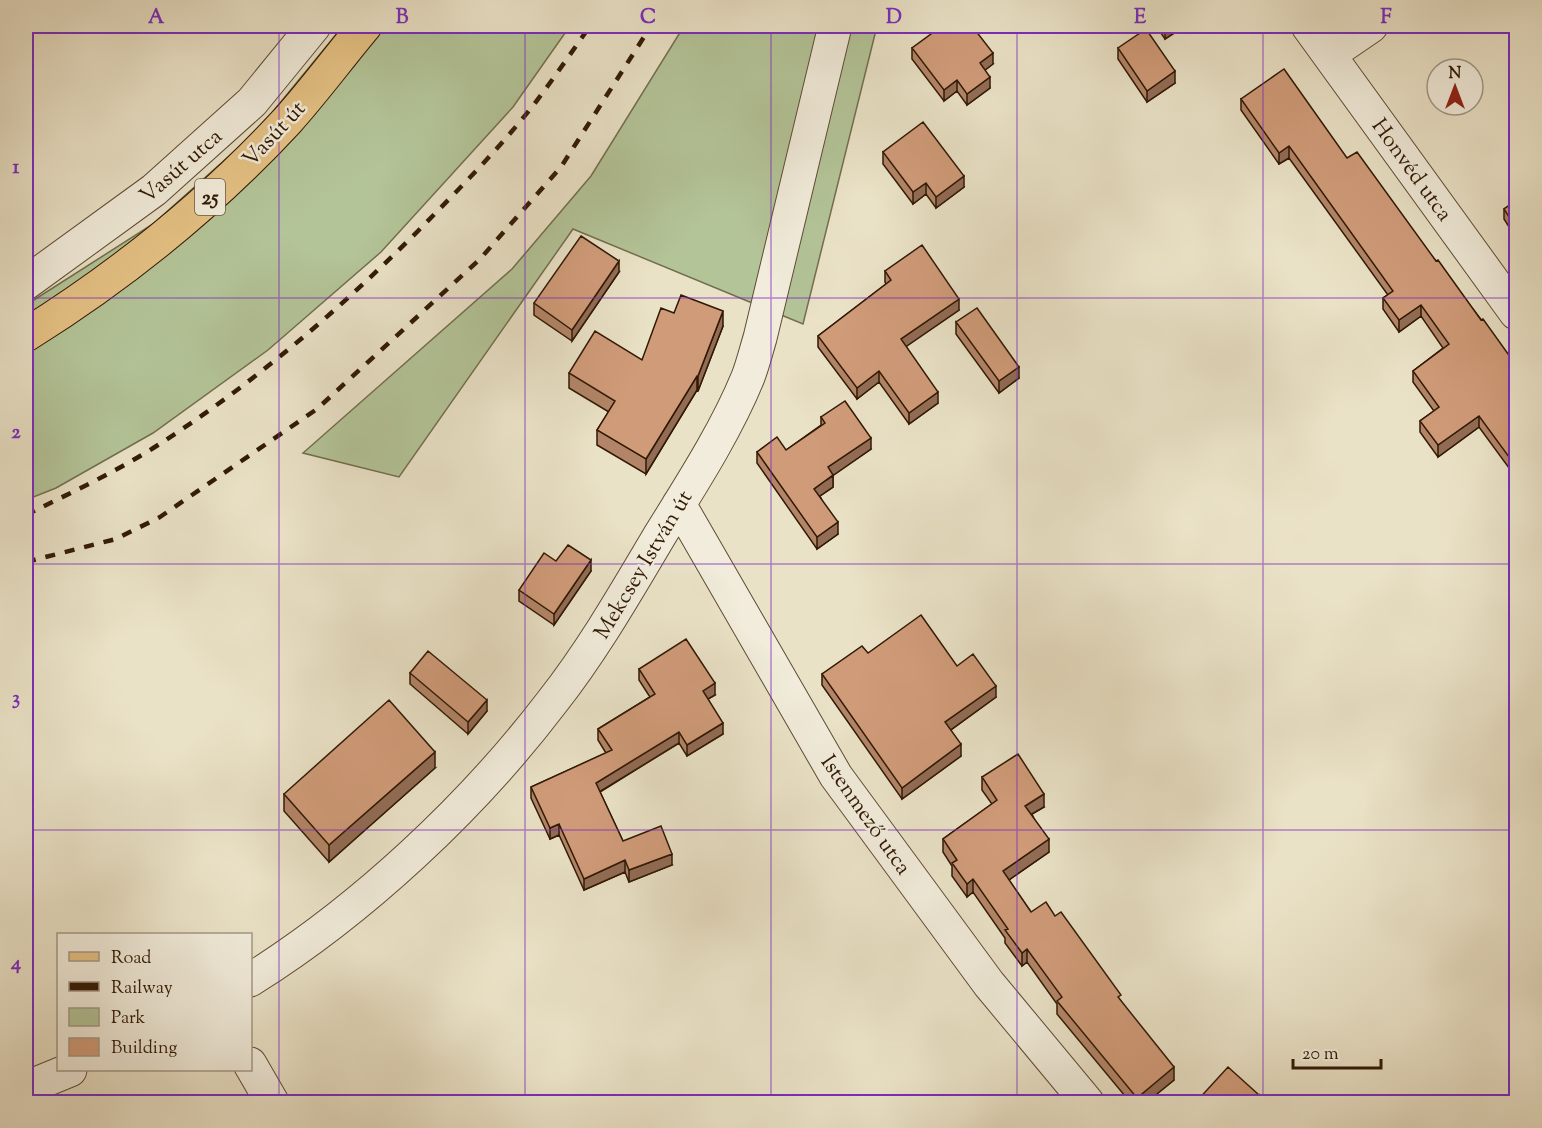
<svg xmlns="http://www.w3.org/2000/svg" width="1542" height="1128" font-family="'Sorts Mill Goudy',serif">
<rect width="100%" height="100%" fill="#eae2c7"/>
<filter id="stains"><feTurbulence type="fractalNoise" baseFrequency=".00333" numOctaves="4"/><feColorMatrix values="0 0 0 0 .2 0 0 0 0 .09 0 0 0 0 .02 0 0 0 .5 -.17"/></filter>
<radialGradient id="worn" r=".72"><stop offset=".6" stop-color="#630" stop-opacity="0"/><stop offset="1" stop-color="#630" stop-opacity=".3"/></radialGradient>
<path fill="#b3c498" stroke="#726e4e" stroke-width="1.5" d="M343 26H570L513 107 381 252 268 350 153 433 56 488 26 500V305L153 224 257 131Z
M684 26H877L803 324 573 229 399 477 303 453 512 269 591 176Z"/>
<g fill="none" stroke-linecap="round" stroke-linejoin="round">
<defs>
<path id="minor" d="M1308 26 1516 313
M1330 54 1371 26
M26 283 154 190 252 102 314 26
M679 504 836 776 989 984 1087 1102
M250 980C362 910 472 807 552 702 593 650 626 592 660 535 691 485 726 431 748 377 753 364 756 351 760 338L835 26
M250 1064 272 1102
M26 1088 70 1070"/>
<path id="major" d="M26 335C122 275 210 204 287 121 314 91 339 57 365 26"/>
</defs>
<use href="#minor" stroke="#5f4b35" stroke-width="35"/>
<use href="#major" stroke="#311904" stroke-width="35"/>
<use href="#minor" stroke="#f1ecdb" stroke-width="33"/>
<use href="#major" stroke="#e5c184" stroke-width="33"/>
<path stroke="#311904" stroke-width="4.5" stroke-dasharray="10 10" stroke-linecap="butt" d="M26 515C70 493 116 472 158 445 253 384 338 311 418 231 457 191 497 151 532 107 552 81 571 53 590 26
M26 562 116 539 160 517 317 409 480 259 561 167 651 26"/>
</g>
<path fill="#b38568" stroke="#311904" stroke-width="1.5" d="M1156 26H1185L1165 39Z
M912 48 993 64 985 70 990 88 967 105 957 91 944 101 912 59Z
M1118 48 1175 83 1147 102 1118 59Z
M1241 99 1347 158 1436 261 1516 365V462L1509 468 1479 427 1438 457 1420 432V421L1434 411 1413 382V371L1443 348 1421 316 1399 332 1383 309V298L1388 295 1289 158 1279 164 1241 110Z
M883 152 964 187 936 208 926 194 913 204 883 164Z
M1516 201V238L1504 219V209Z
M885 271 959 310 906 346 938 403 909 424 879 382 857 399 818 347V336L886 284 885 282Z
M619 272 572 341 534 315V303Z
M674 313 723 326 698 391 697 390 646 474 597 445V430L609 412 569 388V373L642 360Z
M956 322 1019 378 999 393 956 334Z
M821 417 871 449 833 475V487L820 496 838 534 817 549 757 463V452L786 450 821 425Z
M1516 537V561L1511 553V541Z
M556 561 591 571 554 625 519 601V590Z
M868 653 957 666 996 697 951 730 961 756 902 799 822 685V674Z
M639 669 715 695 708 699 723 734 687 756 679 743 600 792 623 841 672 865 629 882 625 872 584 890 559 835 550 839 531 798V787L606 753 598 740V729L650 697 639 680Z
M410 673 487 711 468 734 410 684Z
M435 768 329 862 284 811V794Z
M982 777 1044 807 1032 814 1049 852 1009 880 1031 912 1055 916 1121 1001 1174 1080 1147 1102H1130L1057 1014V1004L1027 962 1022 966 1005 943V938L973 892 967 897 952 876V866L943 852V839L992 804 982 790Z"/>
<path fill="#926c55" stroke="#311904" stroke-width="1.5" d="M1168 26H1185L1165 39V27Z
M993 53V64L980 74V63Z
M1175 71V83L1147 102V91Z
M990 77V88L967 105V94Z
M957 80V91L944 101V90Z
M1289 146V158L1279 164V153Z
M964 176V187L936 208V197Z
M926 183V194L913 204V192Z
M619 261V272L572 341V330Z
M959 299V310L901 350V339Z
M1421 305V316L1399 332V320Z
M723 311V326L698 391V376Z
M1019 367V378L999 393V381Z
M879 371V382L857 399V388Z
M697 376V390L646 474V459Z
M938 392V403L909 424V413Z
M1479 416V427L1438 457V445Z
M871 438V449L828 479V467Z
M1516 451V462L1509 468V457Z
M833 475V487L814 500V489Z
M838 522V534L817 549V537Z
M591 560V571L554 625V614Z
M715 683V695L703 702V691Z
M996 686V697L945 734V722Z
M487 700V711L468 734V722Z
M723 723V734L687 756V745Z
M679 732V743L596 794V783Z
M961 744V756L902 799V788Z
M435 752V768L329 862V845Z
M1044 794V807L1025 818V806Z
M559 824V835L550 839V828Z
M1049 839V852L1003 884V871Z
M672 854V865L629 882V870Z
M625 860V872L584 890V879Z
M973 879V892L967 897V884Z
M1027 949V962L1022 966V953Z
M1174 1067V1080L1147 1102H1137V1098Z
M1259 1095V1102H1251Z"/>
<path fill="#d09b79" stroke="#311904" stroke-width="1.5" d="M942 26H972L993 53 980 63 990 77 967 94 957 80 944 90 912 48Z
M1146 29 1175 71 1147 91 1118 48Z
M1284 69 1347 158 1357 152 1436 261 1438 260 1481 320 1483 319 1516 365V451L1509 457 1479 416 1438 445 1420 421 1439 407 1413 371 1449 344 1421 305 1399 320 1383 298 1393 291 1289 146 1279 153 1241 99Z
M923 122 964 176 936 197 926 183 913 192 883 152Z
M1516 201V228L1504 209Z
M581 236 619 261 572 330 534 303Z
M922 245 959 299 901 339 938 392 909 413 879 371 857 388 818 336 891 280 885 271Z
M681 295 723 311 698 376H697L646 459 597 430 615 401 569 373 595 331 642 360 661 308 674 313Z
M977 308 1019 367 999 381 956 322Z
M845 401 871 438 828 467 833 475 814 489 838 522 817 537 757 452 777 437 786 450 825 423 821 417Z
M1516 537V549L1511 541Z
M568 545 591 560 554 614 519 590 544 553 556 561Z
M921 615 957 666 973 654 996 686 945 722 961 744 902 788 822 674 862 646 868 653Z
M686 639 715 683 703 691 723 723 687 745 679 732 596 783 623 841 661 826 672 854 629 870 625 860 584 879 559 824 550 828 531 787 612 750 598 729 655 694 639 669Z
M428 651 487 700 468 722 410 673Z
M389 700 435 752 329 845 284 794Z
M1018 754 1044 794 1025 806 1049 839 1003 871 1031 912 1046 902 1055 916 1061 912 1121 995 1118 997 1174 1067 1137 1098 1057 1001 1062 997 1027 949 1022 953 1005 930 1008 929 973 879 967 884 952 863 957 860 943 839 997 800 982 777Z
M1228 1067 1259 1095 1251 1102H1196Z
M116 1098 118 1102H106Z"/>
<path fill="none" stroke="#7b2cbf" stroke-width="1.5" stroke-opacity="0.55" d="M279 26V1102M525 26V1102M771 26V1102M1017 26V1102M1263 26V1102M26 298H1516M26 564H1516M26 830H1516"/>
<g text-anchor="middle" stroke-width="5" stroke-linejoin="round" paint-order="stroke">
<rect fill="#f1ecdb" stroke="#6b5844" stroke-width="1.5" x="195" y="179" width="30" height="36" rx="4.5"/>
<g font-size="21" font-weight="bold" fill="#311904">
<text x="210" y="204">25</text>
</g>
<g font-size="22" fill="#311904" stroke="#f1ecdb">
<text transform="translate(273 133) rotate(-47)" y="8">Vasút út</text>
<text transform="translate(180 165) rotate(-41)" y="8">Vasút utca</text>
<text transform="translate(1413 169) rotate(54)" y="8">Honvéd utca</text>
<text transform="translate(642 564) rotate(-59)" y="8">Mekcsey István út</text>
<text transform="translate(867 814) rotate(55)" y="8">Istenmező utca</text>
</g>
</g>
<rect width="1542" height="1128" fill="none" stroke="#eae2c7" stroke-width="66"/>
<rect x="57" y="933" width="195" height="138" fill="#f1ecdb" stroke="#a49885" stroke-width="1.5"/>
<rect x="69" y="952" width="30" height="9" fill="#e5c184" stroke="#a49885" stroke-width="1.5"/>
<text x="111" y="963" font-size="18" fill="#311904">Road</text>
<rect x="69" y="982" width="30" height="9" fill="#311904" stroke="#a49885" stroke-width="1.5"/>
<text x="111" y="993" font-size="18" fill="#311904">Railway</text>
<rect x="69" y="1008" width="30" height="18" fill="#b3c498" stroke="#a49885" stroke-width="1.5"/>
<text x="111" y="1023" font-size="18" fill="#311904">Park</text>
<rect x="69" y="1038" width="30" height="18" fill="#d09b79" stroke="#a49885" stroke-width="1.5"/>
<text x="111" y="1053" font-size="18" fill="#311904">Building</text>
<g transform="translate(1455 87)"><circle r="28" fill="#f1ecdb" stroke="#a49885" stroke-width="1.5"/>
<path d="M0-4.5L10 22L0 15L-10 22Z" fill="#8f2418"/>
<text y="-9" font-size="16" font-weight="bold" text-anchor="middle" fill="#311904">N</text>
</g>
<path d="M1293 1059v9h88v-9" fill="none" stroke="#311904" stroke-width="3"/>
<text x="1302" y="1059" font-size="18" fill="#311904" stroke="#f1ecdb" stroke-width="4.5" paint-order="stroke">20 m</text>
<rect x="33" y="33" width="1476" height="1062" fill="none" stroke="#7b2cbf" stroke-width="2"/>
<g font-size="20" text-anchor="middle" font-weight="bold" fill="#7b2cbf">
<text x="156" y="23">A</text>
<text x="402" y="23">B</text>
<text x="648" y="23">C</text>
<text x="894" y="23">D</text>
<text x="1140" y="23">E</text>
<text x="1386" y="23">F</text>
<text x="16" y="173">1</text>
<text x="16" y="438">2</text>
<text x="16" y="704">3</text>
<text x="16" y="969">4</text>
</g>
<rect width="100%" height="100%" filter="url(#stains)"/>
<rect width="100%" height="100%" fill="url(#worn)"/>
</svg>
